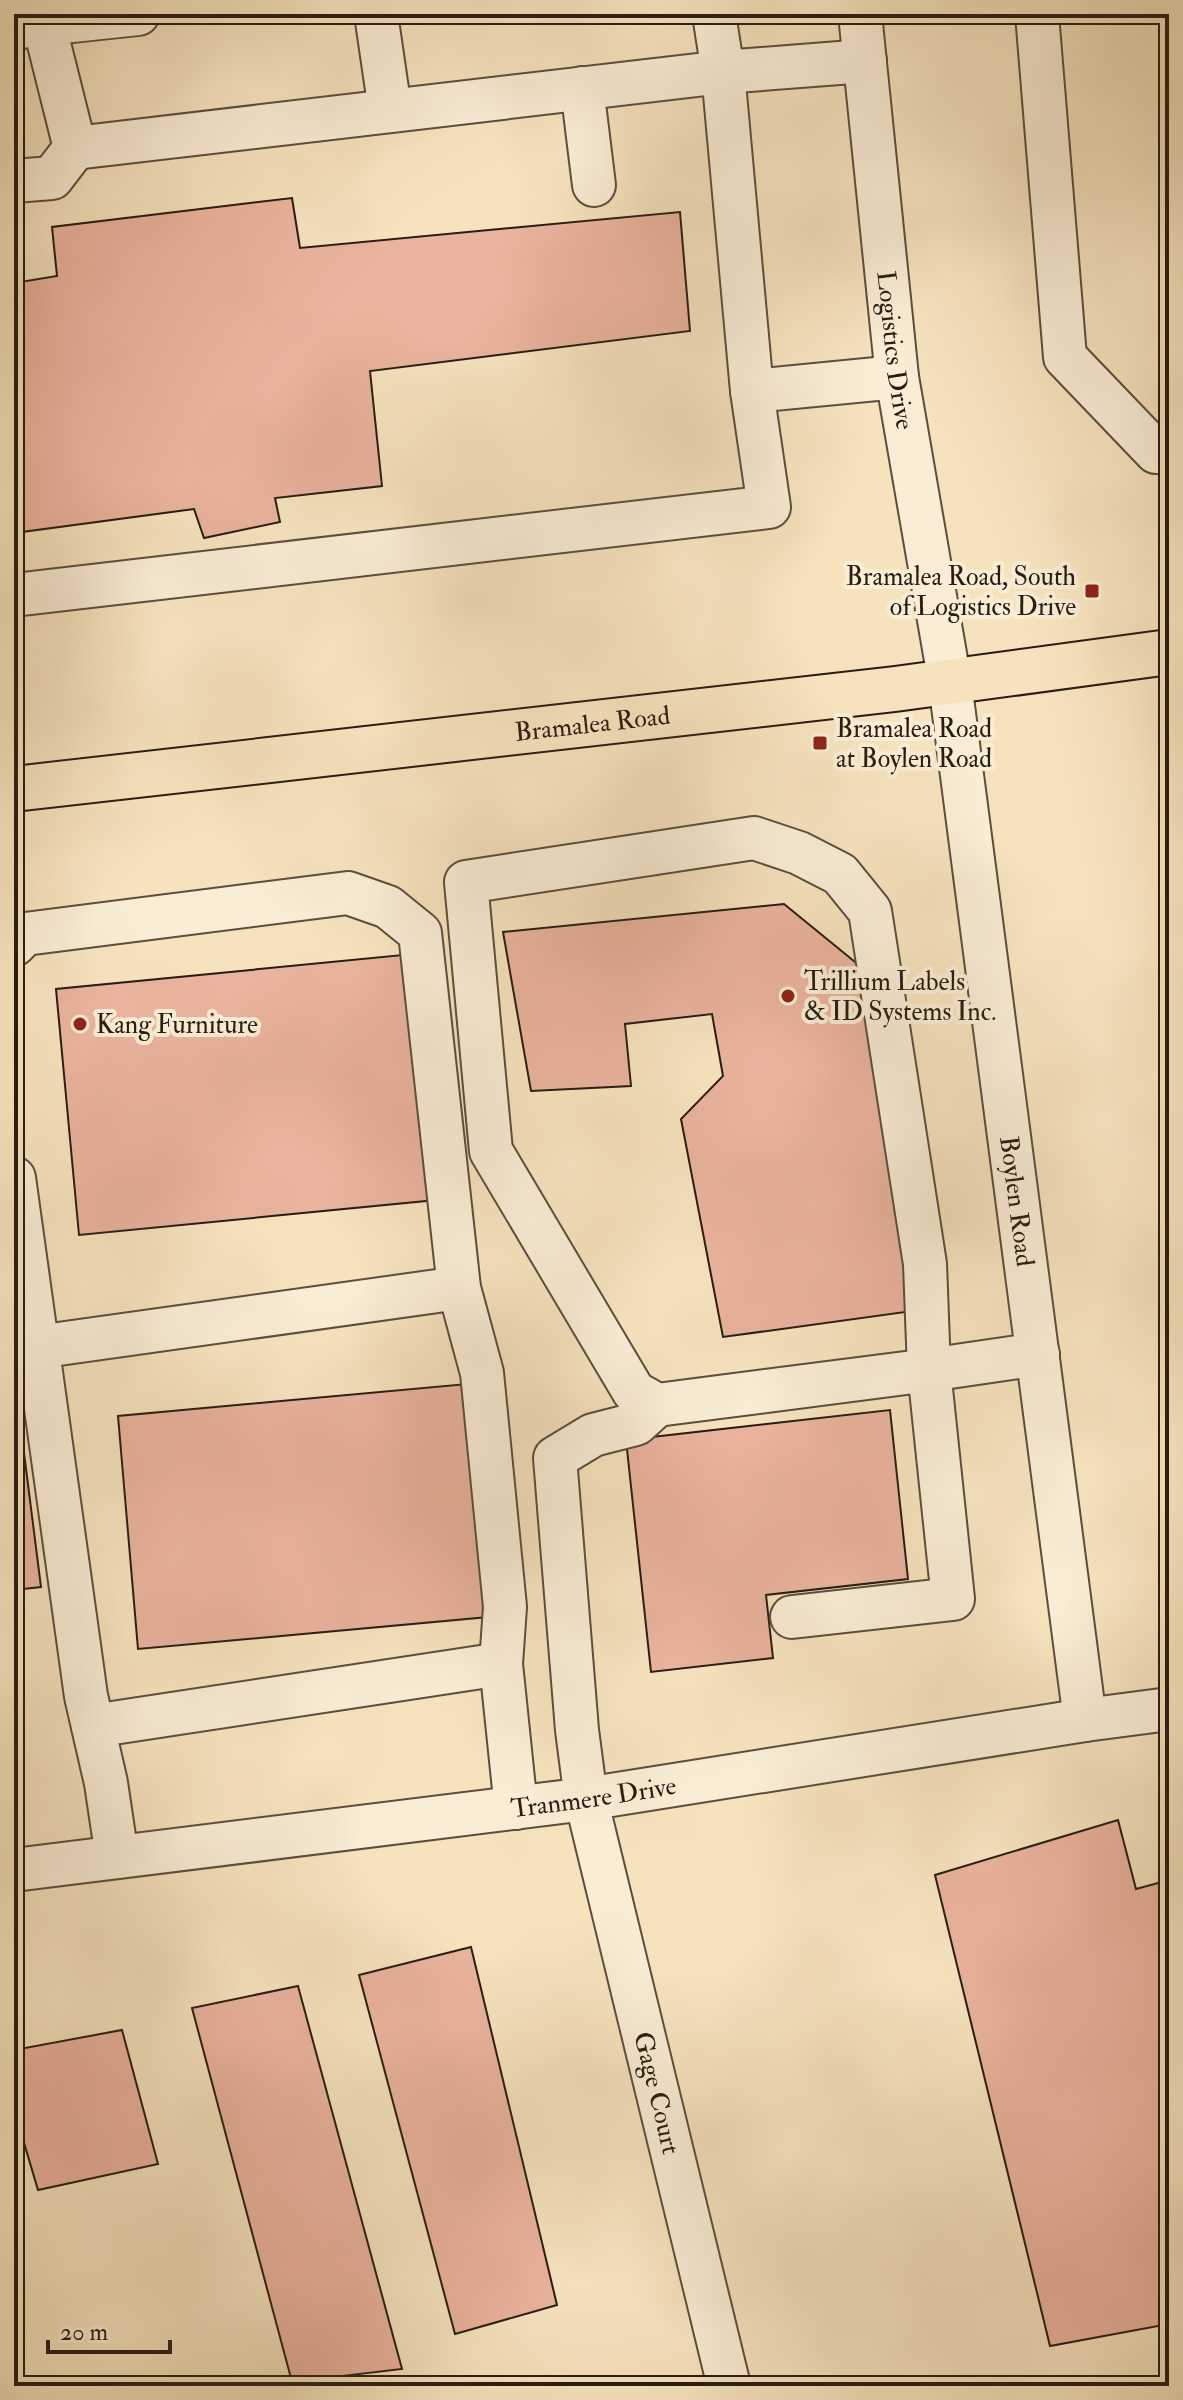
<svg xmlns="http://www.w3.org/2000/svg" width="1183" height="2400" font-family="'IM FELL Double Pica',serif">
<rect width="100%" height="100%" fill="#f6e3be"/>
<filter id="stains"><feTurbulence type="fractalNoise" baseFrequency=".0025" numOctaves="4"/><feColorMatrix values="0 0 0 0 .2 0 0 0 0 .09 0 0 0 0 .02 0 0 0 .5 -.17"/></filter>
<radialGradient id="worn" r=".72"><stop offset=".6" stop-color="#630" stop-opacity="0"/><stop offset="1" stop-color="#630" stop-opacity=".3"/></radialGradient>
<path fill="#eab39d" stroke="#271d13" stroke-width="2" d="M292 198 300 248 680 212 690 331 370 371 382 486 275 498 280 522 204 538 194 509 14 533V283L57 276 52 227Z
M784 904 860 966 920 1310 723 1337 681 1119 723 1076 712 1014 625 1024 631 1086 531 1091 503 932Z
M413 954 436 1200 79 1235 56 989Z
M14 1374 41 1587 14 1590Z
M478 1383 499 1616 138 1649 118 1416Z
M890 1410 908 1579 766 1595 773 1658 651 1672 626 1440Z
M1118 1820 1136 1889 1169 1880V2324L1050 2346 935 1875Z
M471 1947 557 2305 455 2334 359 1975Z
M298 1986 402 2369 292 2382 192 2008Z
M122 2030 158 2164 38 2190 14 2109V2050Z"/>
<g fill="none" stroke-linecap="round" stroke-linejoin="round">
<defs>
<g id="minor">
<path d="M376 14 390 110"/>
<path d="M714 14 723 72 865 61"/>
<path id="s1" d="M860 14 897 377 950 683 1085 1720"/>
<path d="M1037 14 1065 357 1156 452H1169"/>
<path d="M44 24 138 14"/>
<path d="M14 28 44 24 75 148 723 72 752 391 769 507 14 595"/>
<path d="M582 88 594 185"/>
<path d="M14 181 52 178 75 148"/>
<path d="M752 391 897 377"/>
<path d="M14 945 25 934 348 893 388 907 420 933 459 1288 482 1373 505 1607 501 1664 516 1808"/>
<path d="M14 1178 86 1696 106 1783 117 1857"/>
<path d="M37 1347 459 1288"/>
<path id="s2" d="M657 1405 636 1424 593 1435 555 1458 577 1730 586 1799 729 2386"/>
<path d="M792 1617 953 1599 929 1370 657 1405 634 1392 491 1151 466 882 754 838 799 853 840 874 870 911 925 1264 929 1370 1038 1354"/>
<path d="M93 1726 501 1664"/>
<path id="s3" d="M14 1870 586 1799 1085 1720 1169 1709"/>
</g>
<g id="major">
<path id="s4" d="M14 789 895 689 1169 652"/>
</g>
</defs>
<use href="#minor" stroke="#5b4e3e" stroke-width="46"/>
<use href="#major" stroke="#271d13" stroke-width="48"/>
<use href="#minor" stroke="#f9edd5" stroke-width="42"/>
<use href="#major" stroke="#f6e3be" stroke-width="44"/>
</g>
<g fill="#8f2418" stroke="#f9edd5" stroke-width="3">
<rect x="1084" y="583" width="16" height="16" rx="4"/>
<rect x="812" y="735" width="16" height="16" rx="4"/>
<circle cx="788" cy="996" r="8"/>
<circle cx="80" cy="1024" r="8"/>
</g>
<g text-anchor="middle" stroke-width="8" stroke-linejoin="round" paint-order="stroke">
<g font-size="26" fill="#271d13" stroke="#f9edd5">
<text dy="9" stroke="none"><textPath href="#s1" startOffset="338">Logistics Drive</textPath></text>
<text dy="9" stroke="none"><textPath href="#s4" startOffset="582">Bramalea Road</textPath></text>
<text dy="9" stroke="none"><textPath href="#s1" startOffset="1198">Boylen Road</textPath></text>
<text dy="9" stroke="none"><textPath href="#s3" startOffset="584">Tranmere Drive</textPath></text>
<text dy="9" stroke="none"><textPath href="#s2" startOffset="762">Gage Court</textPath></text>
</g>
<g font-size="26" fill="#271d13" stroke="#f9edd5" text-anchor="start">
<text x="1076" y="585" text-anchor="end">Bramalea Road, South<tspan x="1076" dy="30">of Logistics Drive</tspan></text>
<text x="836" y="737">Bramalea Road<tspan x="836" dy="30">at Boylen Road</tspan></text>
<text x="804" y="990">Trillium Labels<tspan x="804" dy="30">&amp; ID Systems Inc.</tspan></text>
<text x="96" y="1033">Kang Furniture</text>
</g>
</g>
<rect width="1183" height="2400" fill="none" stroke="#f6e3be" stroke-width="48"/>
<rect x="16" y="16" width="1151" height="2368" fill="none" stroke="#271d13" stroke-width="4"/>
<rect x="24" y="24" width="1135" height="2352" fill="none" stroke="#271d13" stroke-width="2"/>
<path d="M48 2340v12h122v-12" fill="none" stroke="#271d13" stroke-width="4"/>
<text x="60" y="2340" font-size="24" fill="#271d13" stroke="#f9edd5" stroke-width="6" paint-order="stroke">20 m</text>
<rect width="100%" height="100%" filter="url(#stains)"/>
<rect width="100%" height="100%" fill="url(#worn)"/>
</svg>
